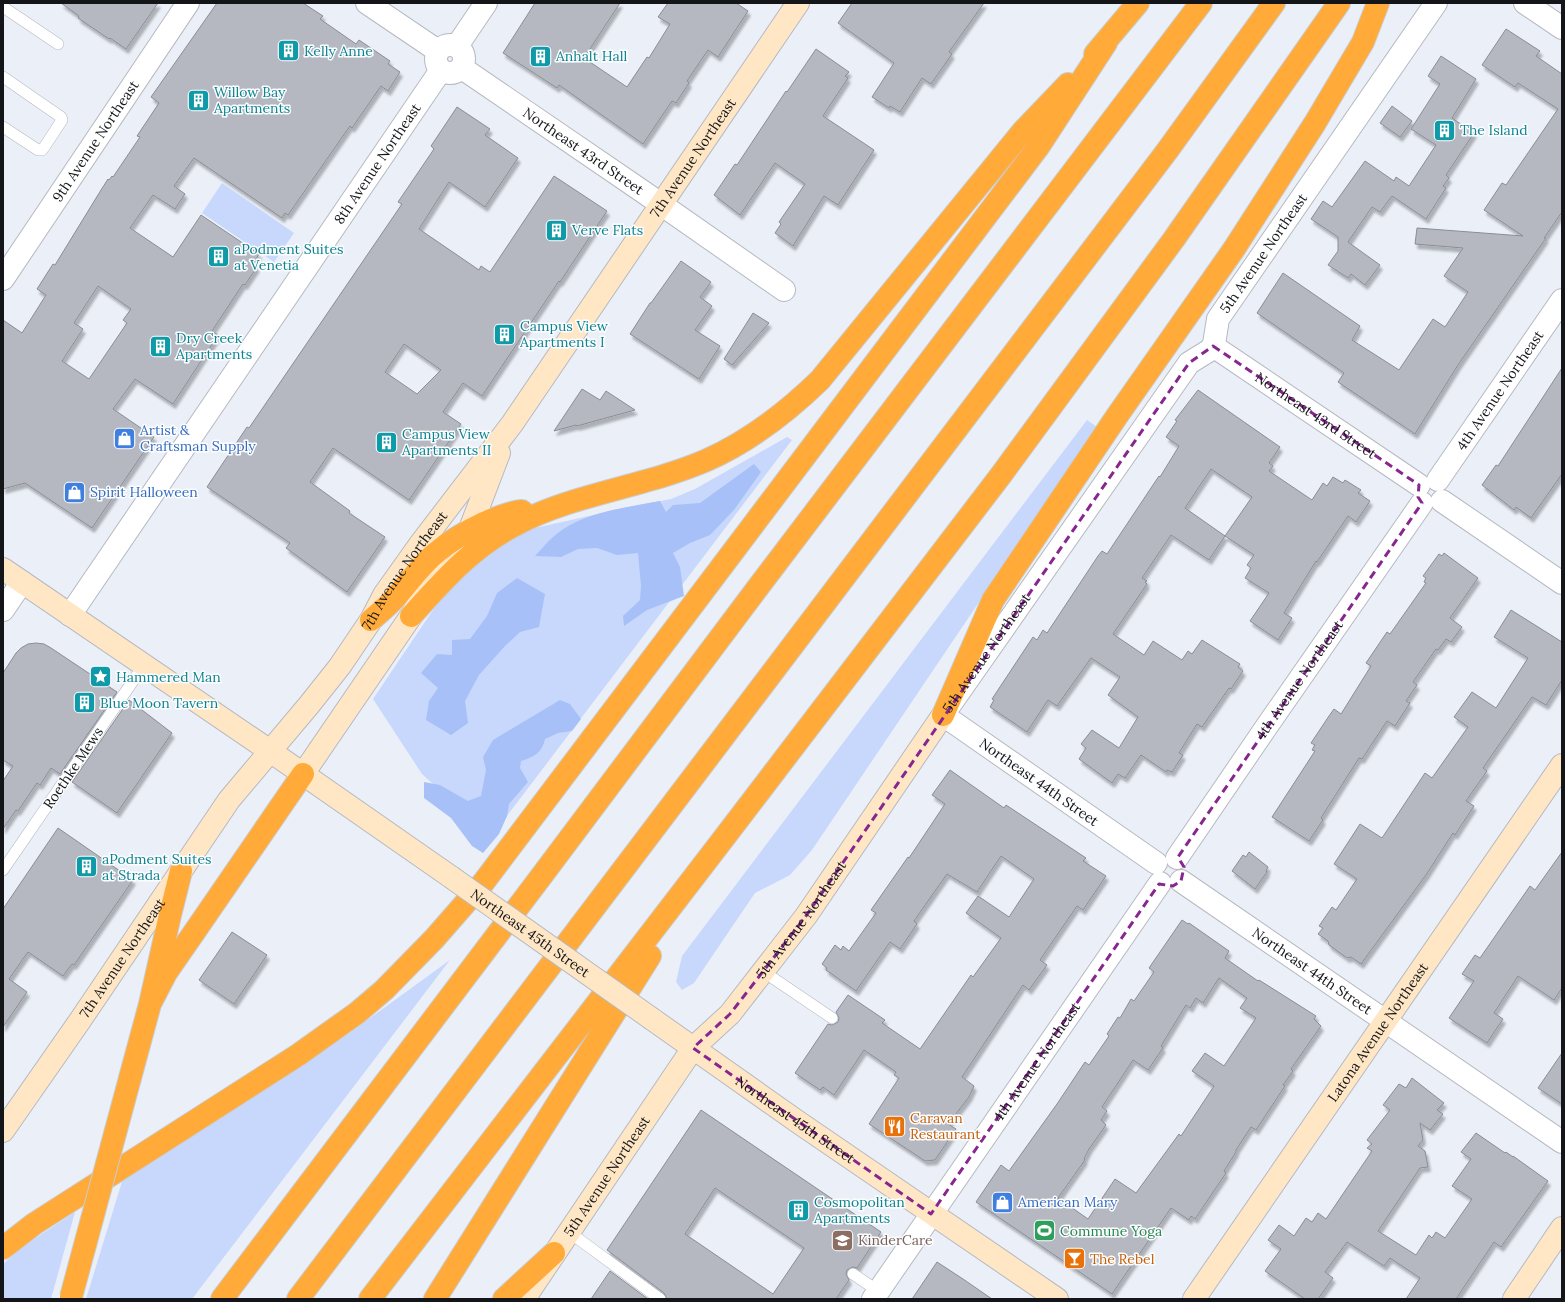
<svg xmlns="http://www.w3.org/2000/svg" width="1565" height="1302" font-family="Lora,serif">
<defs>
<filter id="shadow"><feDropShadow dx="2.5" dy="4.5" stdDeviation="1" flood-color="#0004"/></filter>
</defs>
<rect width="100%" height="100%" fill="#ebf0f8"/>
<path fill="#c7d8fc" d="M222 183 294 233 274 262 202 213Z
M1087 420 1097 427 812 850 790 875 755 893 694 983 682 990 676 982 682 956Z
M787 437 792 440 491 837 422 774 373 699 437 604 456 581 473 564 526 530 634 506 671 499 695 489Z
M450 960 192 1299H86L124 1175 348 1034Z
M75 1212 51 1299H3V1264L25 1245Z"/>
<path fill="#a7c0f7" d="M754 464 761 472 734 510 710 535 690 543 673 553 680 567 684 596 647 610 624 626 623 616 640 600 641 586 638 553 617 555 597 548 578 549 561 557 535 556C541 550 546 543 552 538 580 512 624 508 660 501L666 512 673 505 700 503Z
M517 578 545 594 539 627 520 632 505 646 479 675 465 701 468 723 451 735 426 720 429 701 438 688 421 673 437 654 452 655V640L470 639 487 616 497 593Z
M560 700 570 704 581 719 572 731 558 733 545 739C542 753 534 757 521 761L520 768 528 782 509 804 507 816 499 834 483 853 472 846 451 818 424 798V782L440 785 468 801 481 796 486 770 483 757 493 740Z"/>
<path fill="#b5b8c1" stroke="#898d95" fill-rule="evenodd" filter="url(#shadow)" d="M61 3H158L126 49 110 38 109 39 78 18 79 16Z
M217 3H303L323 16 320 19 356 44 359 40 390 61 388 64 400 72 388 91 381 86 352 128 350 126 288 215 285 213 282 218 194 158 174 186 185 194 175 209 153 195 130 228 173 257 201 215 259 254 253 264 257 267 245 285 243 284 212 331 218 335 173 404 135 379 113 409 154 437 92 528 25 483 3 489V320L22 333 46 295 37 289 53 264 55 265 101 190 108 179 109 180 112 176 113 177 140 137 137 136 159 103 151 97ZM98 286 131 309 123 320 127 323 89 379 62 361 83 329 74 323Z
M535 3H620L584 58 627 87 647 57 649 58 670 24 658 17 668 3H736L748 11 718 57 708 50 687 81 689 83 676 103 672 101 643 144 559 85 557 88 503 53Z
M852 3H984L949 52 952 54 931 84 922 78 900 112 890 106 889 108 872 97 894 63 838 23Z
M1506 29 1540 51 1536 56 1562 74V212L1544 238H1546L1458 365 1415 434 1338 382 1344 373 1257 313 1283 273 1360 326 1352 340 1399 370 1433 319 1445 327 1468 292 1444 276 1463 248 1415 244 1417 228 1523 236 1484 210 1502 183 1506 185 1558 109 1518 83 1515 87 1482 65Z
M816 49 849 72 845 76 848 78 823 116 874 150 838 205 824 196 793 246 775 233 781 224 779 222 805 184 775 163 740 215 714 195 735 164 737 165 786 91 787 92Z
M1441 56 1476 79 1452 118 1474 133 1446 175 1449 178 1443 186 1446 188 1426 219 1392 196 1380 212 1372 207 1348 242 1380 265 1365 285 1351 274 1348 278 1328 265 1338 251V237L1311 219 1323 201 1332 207 1365 161 1394 181 1396 177 1409 186 1436 145 1411 129 1440 84 1428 76Z
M1392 106 1412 121 1400 137 1380 123Z
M457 107 490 129 485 135 518 158 485 207 449 182 419 229 479 270 481 266 490 272 554 176 607 211 560 282 559 281 482 396 463 383 443 412 461 424 409 500 333 448 310 482 350 511 349 513 385 537 347 592 286 548 290 543 207 487 247 427 249 428 402 204 398 202 434 149 431 146ZM404 344 441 370 417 394 385 372Z
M681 261 711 282 700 297 712 306 695 330 720 346 699 379 630 334 650 303H651Z
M753 313 769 323 732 365 724 359Z
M1562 368V474L1531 518 1516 507 1514 510 1482 485 1496 465 1498 466Z
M582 389 600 400 606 391 635 410 577 426 576 425 554 431Z
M1198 390 1280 447 1269 463 1273 466 1269 471 1312 500 1323 483 1327 486 1333 477 1343 483 1345 480 1361 490 1358 493 1370 501 1356 522 1348 516 1317 562 1316 561 1284 613 1292 618 1278 640 1250 621 1269 593 1245 578 1251 568 1247 565 1254 555 1225 536 1252 497 1211 469 1185 508 1225 536 1209 560 1171 535 1142 578 1147 581 1145 582 1147 584 1113 634 1144 655 1153 641 1182 660 1188 651 1192 654 1202 640 1240 664 1238 667 1243 671 1231 689 1229 688 1202 727 1197 724 1179 753 1183 755 1172 772 1167 770 1166 772 1141 755 1125 778 1118 774 1112 783 1079 759 1086 748 1081 744 1092 730 1119 748 1138 717 1108 695 1120 677 1091 658 1057 706 1048 700 1027 732 990 707 994 700 992 699 1033 637 1037 640 1043 630 1047 633 1098 556 1102 551 1107 554 1159 476 1160 477 1179 446 1166 437 1177 421 1175 420Z
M1444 553 1478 578 1450 618 1462 627 1451 642 1446 639 1438 650 1436 649 1413 682 1417 685 1406 701 1410 703 1395 726 1387 721 1362 759 1359 758 1321 818 1323 820 1309 841 1272 817 1315 751 1312 750 1315 745 1311 743 1329 716 1334 709 1341 714 1371 666 1366 663 1387 632 1390 634 1426 583 1424 582 1426 578 1423 576 1439 554 1442 556Z
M1511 610 1562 642V680L1546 705 1532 697 1483 768 1487 771 1466 801 1474 806 1455 835 1453 833 1426 875 1361 964 1351 957 1347 958 1329 945 1328 941 1318 934 1323 928 1319 926 1330 910 1332 907 1336 910 1357 879 1334 864 1360 824 1382 838 1425 773 1432 778 1468 727 1454 717 1472 692 1496 708 1528 658 1494 637Z
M36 643 44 644 51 648 117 692 60 774 51 768 40 785 37 783 18 811 16 810 3 829V781L13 766 3 760V673L16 653 21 648 28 644Z
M129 700 172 733 117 813 72 782Z
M950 770 1004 808 1006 805 1086 858 1083 861 1106 876 1083 910 1077 906 1040 960 1047 965 1029 990 1023 985 962 1077 974 1086 969 1097 948 1124 956 1129 935 1160 925 1161 869 1124 899 1078 894 1075 896 1072 864 1050 834 1095 823 1087 820 1090 795 1073 828 1024 832 1025 838 1022 839 1018 836 1012 848 995 885 1020 882 1023 920 1049 971 975 973 977 1001 938 966 913 978 896 1009 917 1034 879 1001 856 977 892 947 874 914 921 917 924 900 949 890 942 856 991 826 970 827 968 822 964 835 945 841 950 843 946 849 951 876 913 871 910 908 857 909 858 945 804 932 795Z
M58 828 133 880 74 965 72 964 63 976 28 952 9 979 27 992 3 1027V909Z
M1249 852 1268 867 1266 871 1267 872 1255 889 1232 871 1243 855 1246 857Z
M1562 852V988L1554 1000 1518 976 1494 1013 1503 1019 1487 1043 1449 1018 1474 981 1462 974 1475 955 1480 958 1530 886 1535 890Z
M1182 920 1188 924 1189 923 1229 951 1225 958 1258 981 1259 980 1316 1016 1314 1019 1321 1026 1291 1069 1293 1071 1283 1085 1285 1086 1256 1130 1251 1127 1236 1150V1152L1224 1171 1226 1173 1195 1219 1191 1216 1189 1220 1171 1208 1112 1294 976 1202 1001 1165 1009 1171 1057 1104 1085 1062 1089 1065 1109 1036 1107 1034 1118 1017 1120 1018 1131 999 1134 1001 1154 972 1149 968ZM1219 978 1247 998 1240 1008 1256 1018 1224 1066 1205 1053 1192 1071 1214 1086 1181 1136 1179 1134 1136 1193 1115 1179 1088 1219 1058 1198 1085 1160 1084 1159 1089 1149 1106 1125 1101 1120 1107 1111 1102 1107 1133 1060 1148 1070 1163 1048 1161 1046 1186 1005 1190 1008 1196 998 1203 1003Z
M232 932 267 955 234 1004 199 980Z
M1562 1053V1104L1538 1088Z
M1412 1078 1444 1103 1437 1110 1443 1114 1430 1130 1420 1123 1423 1140 1418 1146 1425 1151 1428 1167 1420 1168 1378 1231 1416 1255 1429 1235 1432 1238 1436 1232 1445 1238 1472 1199 1452 1186 1471 1159 1461 1152 1476 1133 1505 1153 1506 1152 1513 1157V1156L1548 1181 1501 1247 1494 1242 1456 1299H1406L1420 1278 1390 1258 1384 1266 1347 1242 1325 1272 1333 1278 1318 1299H1305L1265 1271 1281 1249 1268 1240 1279 1225 1294 1236 1306 1218 1312 1222 1318 1213 1326 1219 1372 1151 1367 1148 1372 1144 1367 1140 1390 1110 1383 1105 1399 1084 1406 1088Z
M701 1110 881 1232 857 1268 853 1267 847 1270 846 1274 849 1280 836 1299H667L664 1293 607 1250ZM715 1188 804 1248 773 1294 685 1234Z
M937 1262 963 1279 992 1299H912Z
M610 1271 648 1299H591Z"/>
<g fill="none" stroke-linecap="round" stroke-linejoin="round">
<defs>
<path id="lane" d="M3 7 58 44
M3 77 58 115 61 117 62 120 45 146 42 150H38L3 127
M3 870 144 665
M764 972 832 1018
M569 1232 660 1299
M853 1274 878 1291"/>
<g id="street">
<path d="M367 3 438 51"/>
<path d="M1525 3 1562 28"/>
<circle cx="450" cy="59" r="14"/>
<path d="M457 46 486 3"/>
<path id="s1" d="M462 68 642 191 784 290"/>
<path id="s2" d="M3 279 188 3"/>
<path id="s3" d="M1213 346 1419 485"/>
<path id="s4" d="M1438 480 1562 300"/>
<path d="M1442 501 1562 583"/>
<path d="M3 610 22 582"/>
<path id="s5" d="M70 615 441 70"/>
<path id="s6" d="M1177 858 1267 726 1422 503"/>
<path id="s7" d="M1156 863 943 715 1189 363 1210 350 1214 344 1218 319 1436 3"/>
<path id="s8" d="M1181 881 1562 1142"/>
<path id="s9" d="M873 1299 1160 883"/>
</g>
<g id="secondary">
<path d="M3 569 270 751 451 877"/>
<path d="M303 774 411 616 433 580 457 551 470 529 499 453"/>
<path id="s10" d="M652 1019 798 1122 1057 1299"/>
<path id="s11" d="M3 1131 79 1022 229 800 309 705 340 666 371 620 384 595 421 543 512 424 798 3"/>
<path id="s12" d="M524 1299 693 1048 730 1014 806 916 943 715"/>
<path id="s13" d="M1194 1299 1562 765"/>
<path d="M1514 1299 1562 1228"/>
</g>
<path id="highway" d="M1095 54 1138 3
M411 616C444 580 471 548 515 525 575 493 645 487 707 460 750 441 786 413 820 380L1023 131 1068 84
M371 620C378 614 385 608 391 602 407 586 419 566 437 552 451 540 467 531 484 523 496 518 509 512 522 511
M943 715 993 600 1117 416 1234 249 1315 123 1363 42 1378 3
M150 1004 166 973 193 934 303 774
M130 1078 150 1004 170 915 181 871
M3 1248 34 1224 298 1055 357 1013 384 990 434 939 483 883 523 830 1039 146 1106 43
M222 1299 540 878 756 590 1201 3
M298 1299 1167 151 1274 3
M370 1299 727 834 1001 475 1174 239 1339 3
M435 1299 650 956
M504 1299 554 1253"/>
</defs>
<use href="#lane" stroke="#b6b9c2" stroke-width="12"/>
<use href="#street" stroke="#b6b9c2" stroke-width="24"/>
<use href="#secondary" stroke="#b6b9c2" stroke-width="24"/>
<use href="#highway" stroke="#cbcccc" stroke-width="24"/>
<use href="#lane" stroke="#fff" stroke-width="11"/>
<use href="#street" stroke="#fff" stroke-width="22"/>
<use href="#secondary" stroke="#ffe6c4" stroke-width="22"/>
<use href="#highway" stroke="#ffaa39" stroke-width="22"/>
<defs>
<g id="secondary-bridge">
<path id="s14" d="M451 877 652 1019"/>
</g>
<path id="highway-bridge" d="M71 1297 130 1078"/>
</defs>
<use href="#secondary-bridge" stroke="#b6b9c2" stroke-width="24" stroke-linecap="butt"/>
<use href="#highway-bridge" stroke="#cbcccc" stroke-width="24" stroke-linecap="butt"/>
<use href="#secondary-bridge" stroke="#ffe6c4" stroke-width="22"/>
<use href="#highway-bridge" stroke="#ffaa39" stroke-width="22"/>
</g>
<path fill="none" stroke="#88268f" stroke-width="3" stroke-dasharray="8 5" stroke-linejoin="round" d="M1213 346 1419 485 1418 497 1422 503 1178 857 1184 867 1181 881 1173 886 1159 884 931 1214 693 1048 730 1014 806 916 1189 363Z"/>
<defs>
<symbol id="building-square" viewBox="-11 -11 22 22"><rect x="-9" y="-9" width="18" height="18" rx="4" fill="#0f9aa8" stroke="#fcfdff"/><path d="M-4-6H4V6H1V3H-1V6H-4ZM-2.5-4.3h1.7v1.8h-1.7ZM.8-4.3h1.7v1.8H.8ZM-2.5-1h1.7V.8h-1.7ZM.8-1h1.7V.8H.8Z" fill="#fff"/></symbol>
<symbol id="shop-square" viewBox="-11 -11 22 22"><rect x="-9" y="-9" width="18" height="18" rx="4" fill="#3f7fe0" stroke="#fcfdff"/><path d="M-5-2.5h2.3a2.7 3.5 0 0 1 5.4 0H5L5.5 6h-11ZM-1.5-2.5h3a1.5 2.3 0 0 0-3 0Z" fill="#fff"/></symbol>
<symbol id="sight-square" viewBox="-11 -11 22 22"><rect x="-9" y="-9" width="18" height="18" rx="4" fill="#0f9aa8" stroke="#fcfdff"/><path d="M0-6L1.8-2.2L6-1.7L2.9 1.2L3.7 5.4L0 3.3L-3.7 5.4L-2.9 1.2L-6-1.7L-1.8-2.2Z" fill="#fff"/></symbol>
<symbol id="restaurant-square" viewBox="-11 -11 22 22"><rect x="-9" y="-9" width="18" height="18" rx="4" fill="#e8710a" stroke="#fcfdff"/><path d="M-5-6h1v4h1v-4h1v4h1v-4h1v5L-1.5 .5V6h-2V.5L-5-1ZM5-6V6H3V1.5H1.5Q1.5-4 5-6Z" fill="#fff"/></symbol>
<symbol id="stadium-square" viewBox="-11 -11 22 22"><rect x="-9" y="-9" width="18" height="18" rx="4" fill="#2e9e5b" stroke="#fcfdff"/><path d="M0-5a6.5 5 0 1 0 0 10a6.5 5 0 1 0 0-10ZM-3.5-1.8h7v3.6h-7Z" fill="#fff"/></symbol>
<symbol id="school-square" viewBox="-11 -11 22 22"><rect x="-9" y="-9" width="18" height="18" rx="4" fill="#8d6e63" stroke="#fcfdff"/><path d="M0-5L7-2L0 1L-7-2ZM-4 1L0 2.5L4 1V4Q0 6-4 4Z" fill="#fff"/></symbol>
<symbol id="bar-square" viewBox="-11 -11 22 22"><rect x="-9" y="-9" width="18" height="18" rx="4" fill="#e8710a" stroke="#fcfdff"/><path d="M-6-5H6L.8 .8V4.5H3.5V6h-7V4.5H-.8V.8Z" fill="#fff"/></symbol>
</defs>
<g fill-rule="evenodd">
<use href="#building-square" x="276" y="38" width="25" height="25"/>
<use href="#building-square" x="528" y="44" width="25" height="25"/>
<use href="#building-square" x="186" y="88" width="25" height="25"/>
<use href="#building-square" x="1432" y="118" width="25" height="25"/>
<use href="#building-square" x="544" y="218" width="25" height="25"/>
<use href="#building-square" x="206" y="244" width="25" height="25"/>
<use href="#building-square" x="492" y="322" width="25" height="25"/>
<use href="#building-square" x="148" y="334" width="25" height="25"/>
<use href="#shop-square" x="112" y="426" width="25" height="25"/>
<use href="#building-square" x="374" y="430" width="25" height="25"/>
<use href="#shop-square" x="62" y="480" width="25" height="25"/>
<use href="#sight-square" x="88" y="664" width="25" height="25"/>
<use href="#building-square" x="72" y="690" width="25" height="25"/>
<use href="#building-square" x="74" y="854" width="25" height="25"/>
<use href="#restaurant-square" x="882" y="1114" width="25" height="25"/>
<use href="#shop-square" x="990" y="1190" width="25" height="25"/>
<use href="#building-square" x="786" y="1198" width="25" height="25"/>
<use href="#stadium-square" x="1032" y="1218" width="25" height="25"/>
<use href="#school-square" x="830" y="1228" width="25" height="25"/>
<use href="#bar-square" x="1062" y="1246" width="25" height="25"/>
</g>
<g text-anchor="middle" stroke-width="3" stroke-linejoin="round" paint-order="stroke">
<g font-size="14" fill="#0d838f" stroke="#fcfdff" text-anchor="start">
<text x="304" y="56">Kelly Anne</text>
<text x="556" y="61">Anhalt Hall</text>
<text x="214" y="97">Willow Bay<tspan x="214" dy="16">Apartments</tspan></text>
<text x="1460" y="135">The Island</text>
<text x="572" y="235">Verve Flats</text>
<text x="234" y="254">aPodment Suites<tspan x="234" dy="16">at Venetia</tspan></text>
<text x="520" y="331">Campus View<tspan x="520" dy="16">Apartments I</tspan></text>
<text x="176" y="343">Dry Creek<tspan x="176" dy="16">Apartments</tspan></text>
<text x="402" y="439">Campus View<tspan x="402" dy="16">Apartments II</tspan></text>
<text x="116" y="682">Hammered Man</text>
<text x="100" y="708">Blue Moon Tavern</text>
<text x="102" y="864">aPodment Suites<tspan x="102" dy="16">at Strada</tspan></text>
<text x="814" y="1207">Cosmopolitan<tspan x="814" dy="16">Apartments</tspan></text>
</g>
<g font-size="14" fill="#131518" stroke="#fcfdff">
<text dy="5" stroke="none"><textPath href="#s2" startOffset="166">9th Avenue Northeast</textPath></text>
<text dy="5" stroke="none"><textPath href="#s1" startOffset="147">Northeast 43rd Street</textPath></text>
<text dy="5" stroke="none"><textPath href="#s11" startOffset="1194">7th Avenue Northeast</textPath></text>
<text dy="5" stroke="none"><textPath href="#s5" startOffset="546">8th Avenue Northeast</textPath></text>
<text dy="5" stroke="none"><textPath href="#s7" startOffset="826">5th Avenue Northeast</textPath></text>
<text dy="5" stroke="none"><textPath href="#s4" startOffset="109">4th Avenue Northeast</textPath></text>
<text dy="5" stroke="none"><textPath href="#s3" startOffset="124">Northeast 43rd Street</textPath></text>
<text dy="5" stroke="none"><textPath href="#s11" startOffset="690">7th Avenue Northeast</textPath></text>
<text dy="5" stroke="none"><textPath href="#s7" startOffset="335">5th Avenue Northeast</textPath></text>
<text dy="5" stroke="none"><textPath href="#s6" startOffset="216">4th Avenue Northeast</textPath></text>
<text transform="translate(73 768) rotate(-56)" y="5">Roethke Mews</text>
<text transform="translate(1039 782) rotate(35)" y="5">Northeast 44th Street</text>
<text dy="5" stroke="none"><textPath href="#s12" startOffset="471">5th Avenue Northeast</textPath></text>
<text dy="5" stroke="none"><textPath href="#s14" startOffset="97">Northeast 45th Street</textPath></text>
<text dy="5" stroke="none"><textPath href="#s11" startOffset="210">7th Avenue Northeast</textPath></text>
<text dy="5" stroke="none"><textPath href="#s8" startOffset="159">Northeast 44th Street</textPath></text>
<text dy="5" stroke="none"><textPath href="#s13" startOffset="324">Latona Avenue Northeast</textPath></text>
<text dy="5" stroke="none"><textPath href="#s9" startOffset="288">4th Avenue Northeast</textPath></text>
<text dy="5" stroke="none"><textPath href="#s10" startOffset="175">Northeast 45th Street</textPath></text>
<text dy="5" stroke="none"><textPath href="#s12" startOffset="148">5th Avenue Northeast</textPath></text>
</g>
<g font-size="14" fill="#366cbe" stroke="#fcfdff" text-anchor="start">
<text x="140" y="435">Artist &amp;<tspan x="140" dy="16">Craftsman Supply</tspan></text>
<text x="90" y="497">Spirit Halloween</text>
<text x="1018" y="1207">American Mary</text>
</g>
<g font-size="14" fill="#c56008" stroke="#fcfdff" text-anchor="start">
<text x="910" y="1123">Caravan<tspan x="910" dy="16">Restaurant</tspan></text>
<text x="1090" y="1264">The Rebel</text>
</g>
<g font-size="14" fill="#27864d" stroke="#fcfdff" text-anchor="start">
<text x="1060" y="1236">Commune Yoga</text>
</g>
<g font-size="14" fill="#785e54" stroke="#fcfdff" text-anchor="start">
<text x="858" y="1245">KinderCare</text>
</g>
</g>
<rect width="1565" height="1302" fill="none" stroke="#131518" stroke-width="8"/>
</svg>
